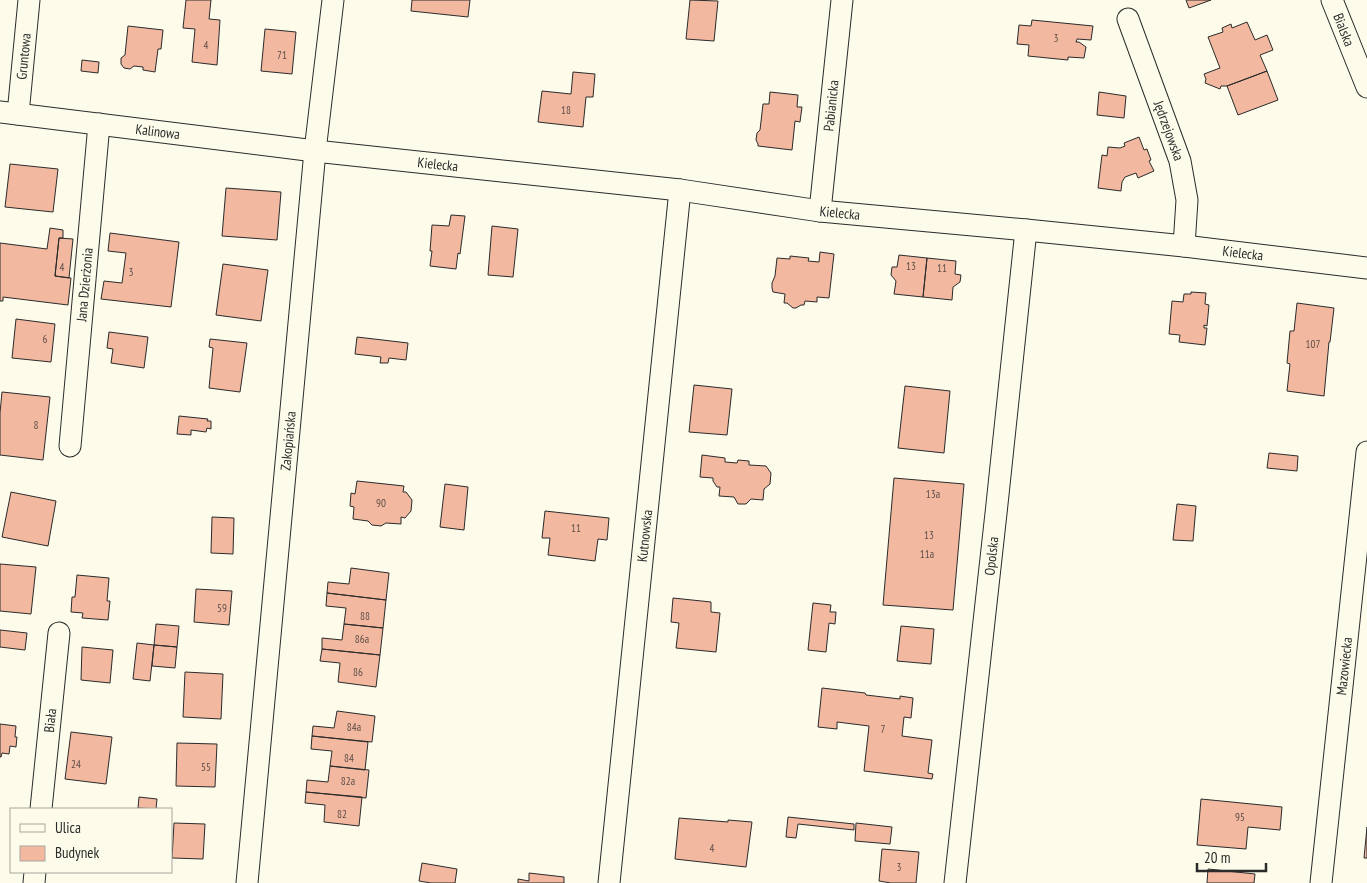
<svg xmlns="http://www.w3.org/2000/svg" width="1367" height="883" font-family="'PT Sans Narrow',sans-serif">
<rect width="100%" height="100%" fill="#fdfbea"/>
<path fill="#f2b8a0" stroke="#2b2b2b" d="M186 0H211L209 19 220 20 217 65 192 62 195 29 183 28Z
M412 0H470L468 17 411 11Z
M690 0 718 1 714 41 686 39Z
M1186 0H1211L1189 8Z
M1032 20 1093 26 1091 40 1077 39 1076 42H1079L1086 47 1084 58 1068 57V60L1028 56 1029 45 1017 44 1019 25 1031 26Z
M1247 22 1255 40 1267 35 1273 50 1260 55 1267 71 1227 86H1221L1220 89 1205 83 1206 79 1204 74 1220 68 1208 37 1223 32 1222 28 1231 24 1232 28Z
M128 26 163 30 161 49H158L155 72 143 70V67L134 66 130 69 124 68 121 64V58L125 55Z
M265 29 296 32 292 74 261 71Z
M82 60 99 62 98 73 81 71Z
M1267 71 1278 100 1238 115 1227 86Z
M573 72 595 74 593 97H586L583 127 538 122 542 91 571 94Z
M770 92 798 95 797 107H802L800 122 795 121 792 150 758 146V144L756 140 757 133 760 130 763 104H769Z
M1099 92 1126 96 1124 118 1097 115Z
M1139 137 1144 150 1147 149 1151 160 1149 161 1154 171 1138 178 1136 173 1125 177 1122 182 1121 191 1098 188 1102 155 1107 156 1108 147 1120 148 1125 146 1124 143Z
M10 164 58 169 53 212 5 207Z
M226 188 281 192 277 240 222 236Z
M451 215 465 216 460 254 458 253 456 269 430 266 432 251H430L432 225 449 226Z
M492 226 518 229 513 277 488 275Z
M50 228 63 230V238H59L55 276 71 278 68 305 3 297V301H0V243L47 249Z
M110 233 179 242 171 307 101 299 104 281 122 283 126 253 108 251Z
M59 238 73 239 69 278 55 276Z
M820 252 834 254 829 298 817 297V302L805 301 804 305H801L796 308H793L787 303H784L785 294 773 292 772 288V283L775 276 777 258 790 259V256L809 258 808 261 819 262Z
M899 255 927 258 923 297 894 294 896 281 891 275 892 267H897Z
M927 258 956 261 955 274 961 275 960 282 953 287 952 300 923 297Z
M223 264 268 270 261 321 216 315Z
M1191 292 1206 293 1205 304 1209 305 1207 326 1204 325V328H1207L1205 345 1179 342 1180 335 1169 334 1172 301 1183 302 1184 294H1191Z
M1297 303 1334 308 1330 342H1329L1324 396 1287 391 1290 364 1287 363 1290 331H1294Z
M16 319 55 324 51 362 12 358Z
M109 332 148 337 144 368 111 363 113 349 107 348Z
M357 337 408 343 406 360 389 358 388 363H380L381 357 355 354Z
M210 339 247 343 240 392 209 388 213 348 209 347Z
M694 385 732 389 727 435 689 432Z
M905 386 950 391 944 453 898 448Z
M2 392 50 397 43 460 0 455V413Z
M179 416 208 419 207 421H211V429L207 428 206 432 191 430V435L177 434Z
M1269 453 1298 456 1297 471 1267 468Z
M702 455 725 458V462L737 463 738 460 749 461V465L766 466 771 473 770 484 764 489 763 500 751 499 746 504H738L734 497 719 496 720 487H717L713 481V478L700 477Z
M894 478 964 484 953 610 883 605Z
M357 481 404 486 403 492H406L412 500 411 511 405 518 401 517V524L386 523 381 526 372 525 368 521 353 519 354 507 350 506 351 493 355 494Z
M445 484 468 487 464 530 440 527Z
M11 492 56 501 48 546 2 537Z
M1177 504 1196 506 1193 541 1173 540Z
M545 511 609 518 607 540 598 539 595 561 548 555 550 538H542Z
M212 517 234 518 233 554 211 553Z
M0 564 36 567 31 614 0 611Z
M351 568 389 573 386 600 327 593 328 582 349 584Z
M77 575 109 578 107 601H110L108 620 82 618 83 613 71 612 72 597H75Z
M196 589 232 591 229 625 194 622Z
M327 593 386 600 383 628 344 624 346 608 326 606Z
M673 598 711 602V612L720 613 716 652 676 648 679 623 671 622Z
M813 603 831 605 830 612H836L835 624 829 623 826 652 808 650Z
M156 624 179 626 177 647 154 645Z
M344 624 383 628 380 655 322 649V638L342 640Z
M901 626 934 629 931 664 897 661Z
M0 630 27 633 25 650 0 647Z
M137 643 154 645 150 681 133 679Z
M154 645 177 647 175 668 152 666Z
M82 647 113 650 110 683 81 680Z
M322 649 380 655 376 687 338 682 340 663 320 661Z
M185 672 223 674 221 719 183 717Z
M822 688 865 693 866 695 900 699V696L913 698 911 718 904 717 902 736 932 740 928 773 933 774 932 779 864 771 869 726 837 722V729L818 727Z
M337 711 375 716 372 742 312 736 313 726 334 728Z
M0 724 16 726 15 737H17L16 747 10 746 9 754 2 753 1 757H0Z
M71 732 112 737 106 784 65 779Z
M312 736 368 742 365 770 330 766 332 751 311 749Z
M177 743 217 744 215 787 176 786Z
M330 766 369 770 366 798 306 792 307 780 328 782Z
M306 792 362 797 359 826 324 822 325 805 305 803Z
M139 797 157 799 156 809 138 808Z
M1201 799 1282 807 1280 830 1248 827 1246 849 1197 845Z
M788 817 854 824V830L798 824 796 838 786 837Z
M679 818 728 822V820L752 822 746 867 675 859Z
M174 823 205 824 203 859 172 858Z
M856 823 892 827 890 844 855 841Z
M1367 827V858H1364Z
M882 849 919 852 916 883H891L879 881Z
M422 863 457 869 455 883H431L419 881Z
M1208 869 1255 874 1254 883H1207Z
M529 873 564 877V883H518V879L529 881Z"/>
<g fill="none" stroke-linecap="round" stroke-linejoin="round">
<defs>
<g id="minor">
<path id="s1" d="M1332 0 1367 87"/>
<path id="s2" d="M1128 19 1180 161 1187 200 1184 246"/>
<path id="s3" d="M0 112 315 151 680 190 820 211 1026 230 1184 246 1367 268"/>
<path id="s4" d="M18 114 29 0"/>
<path id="s5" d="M820 211 842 0"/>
<path id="s6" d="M70 446 99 124"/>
<path id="s7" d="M41 809 59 633"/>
<path d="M34 883 35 872"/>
<path id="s8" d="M247 883 315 151 333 0"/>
<path id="s9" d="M609 883 680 190"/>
<path id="s10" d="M955 883C979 665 1004 448 1026 230"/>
<path id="s11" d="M1321 883 1367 452"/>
</g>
</defs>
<use href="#minor" stroke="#2b2b2b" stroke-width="23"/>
<use href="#minor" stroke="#fdfbea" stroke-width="21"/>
</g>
<g text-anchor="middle" stroke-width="4" stroke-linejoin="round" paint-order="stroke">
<g font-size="11" fill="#5d4e48">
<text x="1056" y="42">3</text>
<text x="206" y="49">4</text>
<text x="282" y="59">71</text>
<text x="566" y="114">18</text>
<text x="911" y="270">13</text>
<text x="62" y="271">4</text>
<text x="942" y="272">11</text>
<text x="131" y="276">3</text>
<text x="45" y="343">6</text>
<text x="1313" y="348">107</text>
<text x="36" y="429">8</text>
<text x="933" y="498">13a</text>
<text x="381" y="507">90</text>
<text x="576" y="532">11</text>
<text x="929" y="539">13</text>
<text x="927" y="558">11a</text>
<text x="222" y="612">59</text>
<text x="365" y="620">88</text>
<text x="362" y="643">86a</text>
<text x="358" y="676">86</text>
<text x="354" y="731">84a</text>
<text x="883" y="733">7</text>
<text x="349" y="762">84</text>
<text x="76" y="768">24</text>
<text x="206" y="771">55</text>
<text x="348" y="785">82a</text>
<text x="342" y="818">82</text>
<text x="1240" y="821">95</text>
<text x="712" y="852">4</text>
<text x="899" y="871">3</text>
</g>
<g font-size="14" fill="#2b2b2b" stroke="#fdfbea">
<text dy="5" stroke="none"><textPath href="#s1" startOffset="32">Bialska</textPath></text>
<text dy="5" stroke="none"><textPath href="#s4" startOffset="58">Gruntowa</textPath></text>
<text dy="5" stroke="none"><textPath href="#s5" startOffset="106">Pabianicka</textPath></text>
<text dy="5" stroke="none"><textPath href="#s3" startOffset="159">Kalinowa</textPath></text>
<text dy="5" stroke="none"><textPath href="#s2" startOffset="119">Jędrzejowska</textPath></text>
<text dy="5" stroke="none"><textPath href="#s3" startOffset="441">Kielecka</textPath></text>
<text dy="5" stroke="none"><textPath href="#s3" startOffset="846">Kielecka</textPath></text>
<text dy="5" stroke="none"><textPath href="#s3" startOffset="1251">Kielecka</textPath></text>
<text dy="5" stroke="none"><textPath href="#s6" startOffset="162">Jana Dzierżonia</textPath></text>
<text dy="5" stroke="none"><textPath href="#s8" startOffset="444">Zakopiańska</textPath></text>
<text dy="5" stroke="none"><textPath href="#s9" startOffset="349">Kutnowska</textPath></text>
<text dy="5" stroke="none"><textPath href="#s10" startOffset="329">Opolska</textPath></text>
<text dy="5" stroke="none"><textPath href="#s11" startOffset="218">Mazowiecka</textPath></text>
<text dy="5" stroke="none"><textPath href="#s7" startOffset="89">Biała</textPath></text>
</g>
</g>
<rect x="10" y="808" width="162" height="65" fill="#fdfbea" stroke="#a9a89e"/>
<rect x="20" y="824" width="25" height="8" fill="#fdfbea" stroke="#a9a89e"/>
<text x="55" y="833" font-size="15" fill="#2b2b2b">Ulica</text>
<rect x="20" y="846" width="25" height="15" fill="#f2b8a0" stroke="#a9a89e"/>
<text x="55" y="858" font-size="15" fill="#2b2b2b">Budynek</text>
<path d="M1197 863v8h69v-8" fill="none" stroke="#2b2b2b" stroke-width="2.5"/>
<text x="1204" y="863" font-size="15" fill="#2b2b2b" stroke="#fdfbea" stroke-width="4" paint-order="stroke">20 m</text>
</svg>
